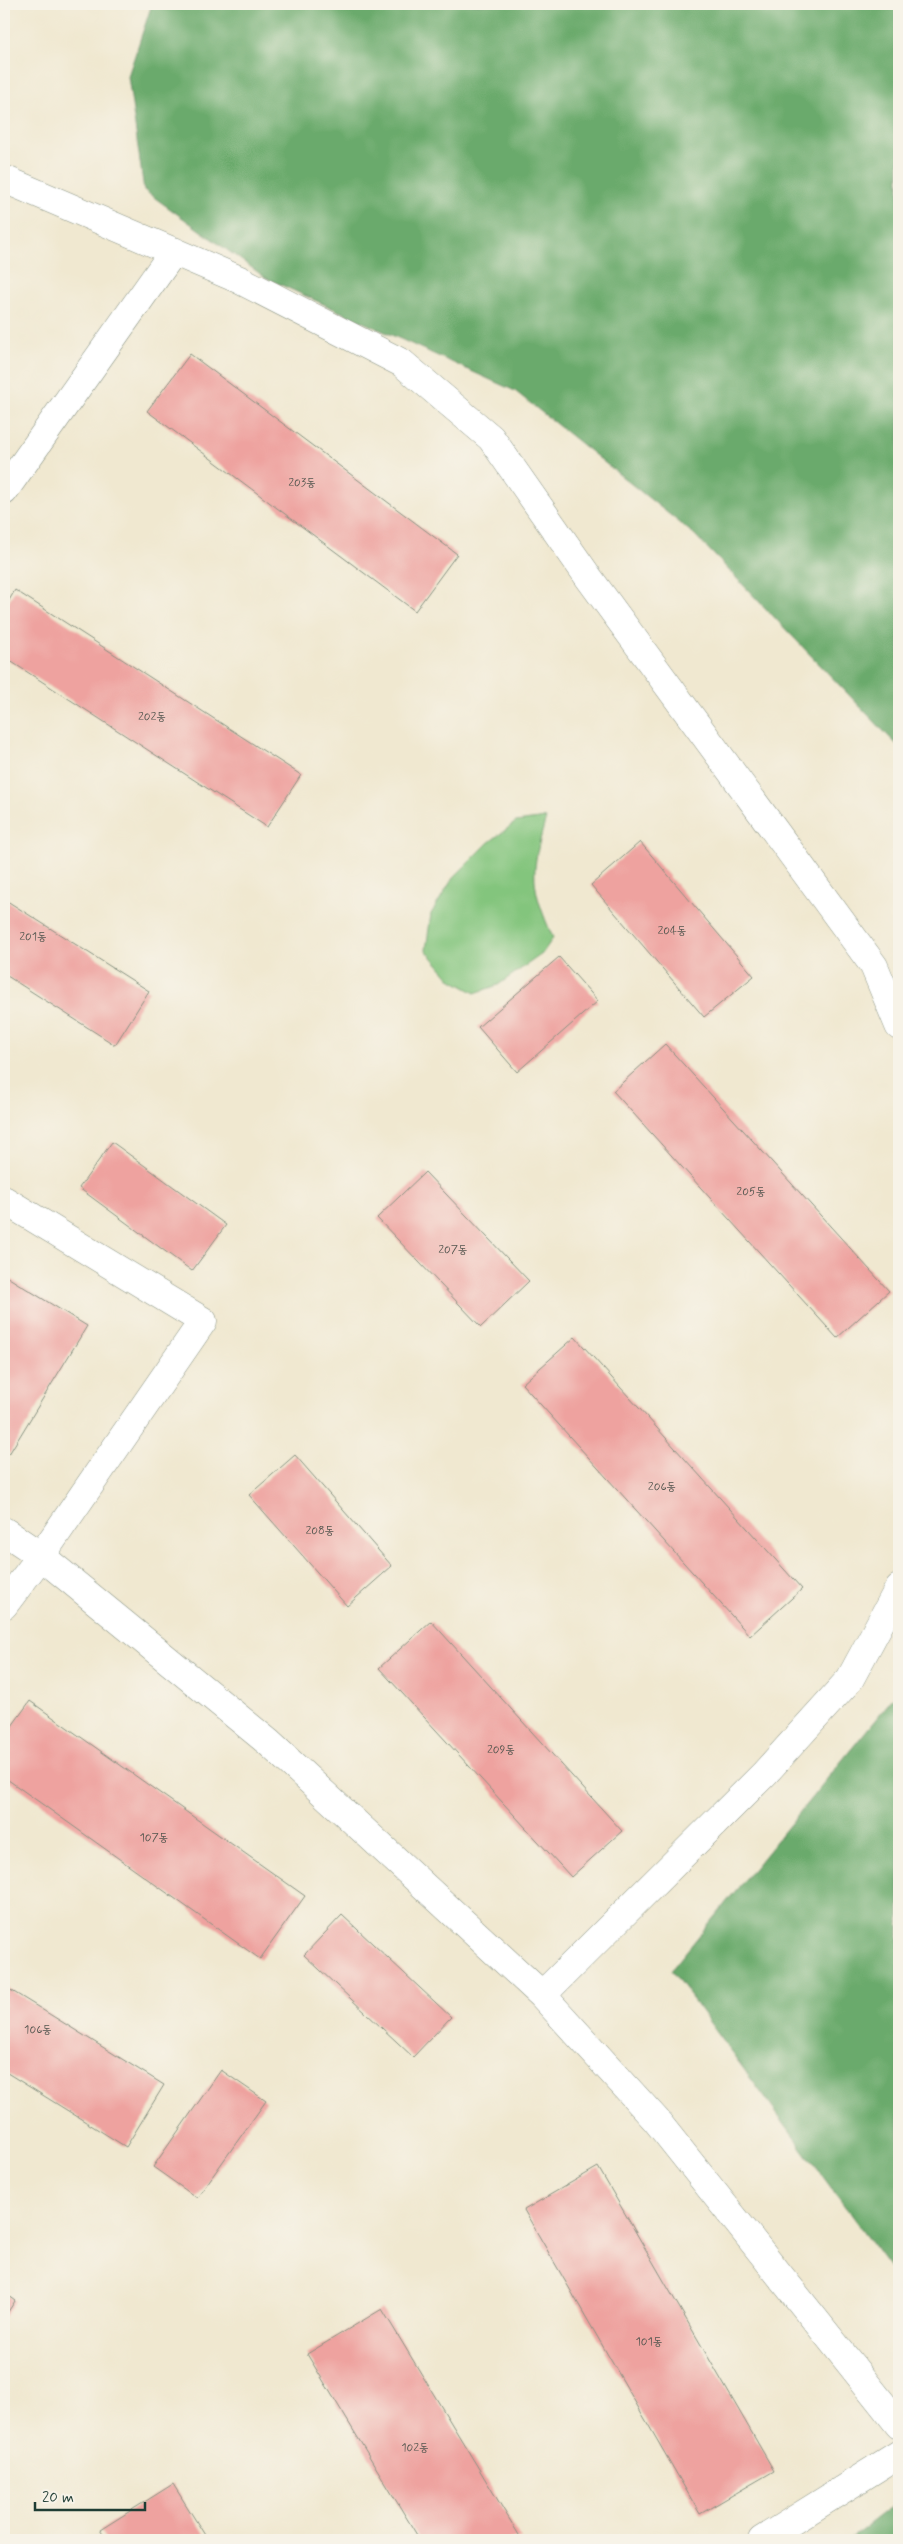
<svg xmlns="http://www.w3.org/2000/svg" width="903" height="2544" font-family="Mynerve,'Poor Story',sans-serif">
<rect width="100%" height="100%" fill="#f7f3e8"/>
<filter id="ink" filterUnits="userSpaceOnUse"><feTurbulence type="fractalNoise" baseFrequency=".02" numOctaves="2"/><feDisplacementMap in="SourceGraphic" scale="10" xChannelSelector="R" yChannelSelector="G"/><feConvolveMatrix kernelMatrix="1 2 1 2 8 2 1 2 1" color-interpolation-filters="sRGB"/></filter>
<filter id="wash" filterUnits="userSpaceOnUse"><feTurbulence type="fractalNoise" baseFrequency=".0096" numOctaves="4" result="noise"/><feDisplacementMap in="SourceGraphic" scale="20" xChannelSelector="R" yChannelSelector="G"/><feGaussianBlur stdDeviation="1.12" result="paint"/><feColorMatrix in="noise" values="0 0 0 0 0 0 0 0 0 0 0 0 0 0 0 0 0 1.4 0 .05"/><feComposite in="paint" operator="in"/></filter>
<g filter="url(#wash)">
<rect width="100%" height="100%" fill="#f0e8d0"/>
<path fill="#83c57d" stroke="#518158" d="M546 818C530 874 530 884 553 938L542 954 498 985 475 993 452 980 426 950 431 914 453 878 488 843 516 822Z"/>
<path fill="#6aaa6c" stroke="#447450" d="M152 4H899V747L695 535 515 391 266 278 144 190 128 76Z
M899 1686V2280L671 1970 897 1693Z
M899 2501V2540H848Z"/>
<g id="blocks">
<path fill="#eea29f" d="M190 354 457 554 415 611 147 411Z
M15 590 301 775 267 827 4 657V609Z
M640 842 754 976 704 1017 591 885Z
M4 899 149 991 115 1045 4 974Z
M559 957 598 1001 517 1072 478 1027Z
M665 1044 889 1291 837 1338 613 1091Z
M112 1142 226 1225 192 1271 79 1188Z
M425 1172 529 1281 481 1327 377 1218Z
M4 1275 87 1326 9 1454 4 1451Z
M575 1337 802 1589 750 1636 522 1384Z
M295 1455 392 1566 347 1606 249 1495Z
M431 1621 622 1831 571 1877 379 1668Z
M30 1701 305 1896 260 1959 4 1777V1737Z
M342 1915 451 2017 413 2057 304 1955Z
M4 1986 164 2085 126 2147 4 2071Z
M221 2070 266 2101 197 2198 153 2167Z
M598 2167 774 2471 700 2514 524 2210Z
M4 2293 15 2301 4 2318Z
M382 2309 522 2540H420L307 2354Z
M173 2484 208 2540H107L100 2530Z"/>
</g>
</g>
<g filter="url(#ink)">
<use href="#blocks" fill-opacity="0" stroke="#889282" stroke-width="1"/>
<g fill="none" stroke-linecap="round" stroke-linejoin="round">
<defs>
<path id="minor" d="M4 179 240 280 402 363 491 438 589 578 874 966 899 1026
M4 491 174 251
M4 1200 203 1321 41 1556 4 1605
M4 1531 41 1556 268 1742 542 1995 656 2120 899 2425
M542 1995 765 1773 850 1679 899 1588
M762 2540 899 2454"/>
</defs>
<use href="#minor" stroke="#889282" stroke-width="29"/>
<use href="#minor" stroke="#fff" stroke-width="28"/>
</g>
</g>
<g text-anchor="middle" stroke-width="4" stroke-linejoin="round" paint-order="stroke">
<g font-size="12" fill="#53564f">
<text x="302" y="486">203동</text>
<text x="152" y="720">202동</text>
<text x="672" y="934">204동</text>
<text x="33" y="940">201동</text>
<text x="751" y="1195">205동</text>
<text x="453" y="1253">207동</text>
<text x="662" y="1490">206동</text>
<text x="320" y="1534">208동</text>
<text x="501" y="1753">209동</text>
<text x="154" y="1841">107동</text>
<text x="38" y="2033">106동</text>
<text x="649" y="2345">101동</text>
<text x="415" y="2451">102동</text>
</g>
</g>
<rect width="903" height="2544" fill="none" stroke="#f7f3e8" stroke-width="20"/>
<path d="M35 2502v8h110v-8" fill="none" stroke="#1f3d34" stroke-width="2.5"/>
<text x="42" y="2502" font-size="15" fill="#1f3d34" stroke="#f7f3e8" stroke-width="4" paint-order="stroke">20 m</text>
</svg>
